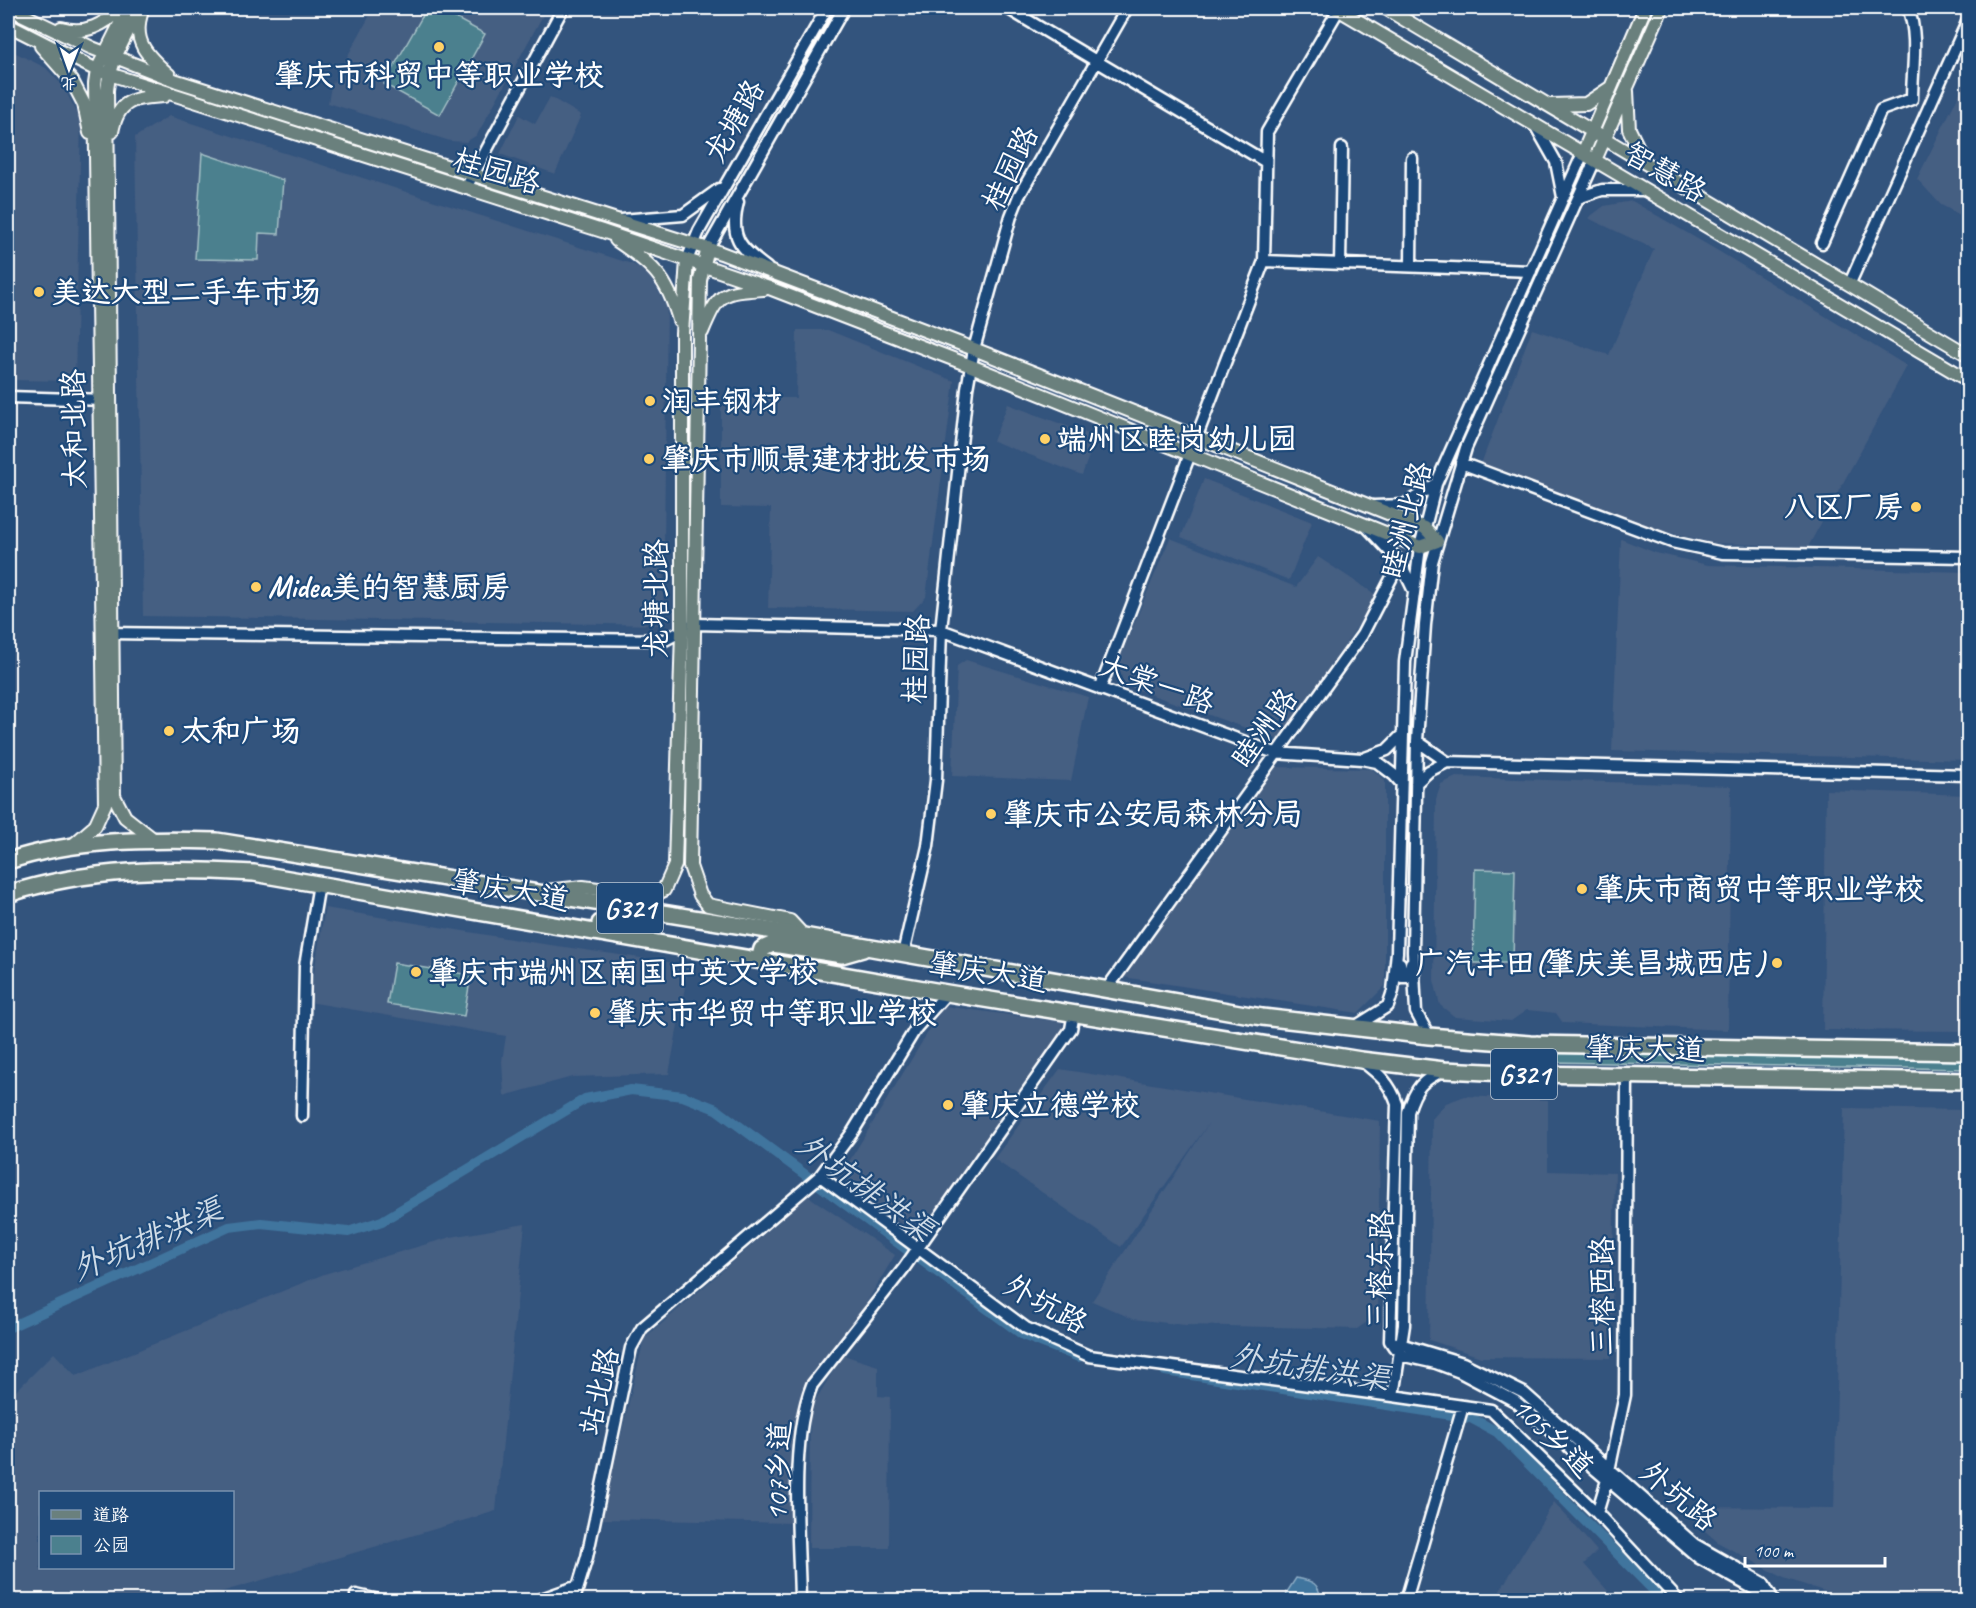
<svg xmlns="http://www.w3.org/2000/svg" width="1976" height="1608" font-family="Caveat,'LXGW WenKai TC',sans-serif">
<rect width="100%" height="100%" fill="#33547d"/>
<filter id="ink" filterUnits="userSpaceOnUse"><feTurbulence type="fractalNoise" baseFrequency=".0167" numOctaves="2"/><feDisplacementMap in="SourceGraphic" scale="12" xChannelSelector="R" yChannelSelector="G"/><feConvolveMatrix kernelMatrix="1 2 1 2 8 2 1 2 1" color-interpolation-filters="sRGB"/></filter>
<g filter="url(#ink)">
<path fill="#455e82" fill-rule="evenodd" d="M374 8H547L477 135 466 142 450 141 328 103 331 86Z
M8 49 46 68 63 86 81 120 75 381 8 380Z
M1968 76V219L1941 205 1917 179Z
M550 97 581 115 555 174 500 154 519 115 535 124Z
M169 116 632 264 648 272 667 308 663 625 143 616 135 137Z
M1632 201 1720 252 1907 366 1808 547 1713 543 1659 530 1481 464 1532 329 1609 355 1654 249 1588 218 1604 206Z
M797 330H828L954 381 926 597 913 611 768 608 771 508 721 507V398H796Z
M1008 404 1096 437 1082 475 993 441Z
M1204 479 1312 522 1289 580 1181 537Z
M1170 538 1296 587 1318 557 1378 596 1280 740 1124 685 1118 662Z
M1621 539 1656 553 1708 565 1968 572V760L1612 751Z
M966 660 1088 697 1071 781 952 776 957 666Z
M1276 767 1372 769 1385 781V986L1358 1013 1123 977Z
M1456 777 1731 786 1728 1030 1563 1023 1556 1013 1527 1010 1511 1021 1455 1017 1440 1005 1434 980 1436 799 1441 784Z
M1826 790 1968 795V1031L1823 1030Z
M325 908 523 941 689 965 669 1074 572 1077 504 1096 502 1061 506 1036 309 1002Z
M944 1006 1062 1022 1064 1033 918 1236 839 1178Z
M1060 1069 1380 1121 1378 1309 1370 1320 1357 1329 1185 1325 1133 1319 1092 1301 1209 1123 1121 1247 994 1159Z
M1465 1096 1548 1100V1171L1615 1173 1611 1358 1481 1357 1429 1340 1432 1119 1446 1103Z
M1844 1108 1968 1110V1600H1851L1784 1578 1719 1543 1677 1507 1834 1508Z
M808 1196 895 1255 803 1408 794 1523 601 1519 644 1339Z
M525 1224 496 1511 194 1600H8V1399L54 1353 76 1376 324 1274 451 1237ZM40 1492H232V1568H40Z
M843 1355 878 1366V1396L890 1397 889 1548H809L810 1409Z
M1554 1502 1597 1551 1584 1564 1616 1600H1504L1498 1594Z"/>
<path fill="#4b808e" stroke="#a5c0c6" stroke-width="1.5" d="M427 8H437L485 34 440 115 384 84Z
M202 153 283 180 279 234 259 233 258 260 195 259Z
M1475 869 1515 870 1513 963H1473Z
M394 963 471 975 464 1016 387 1004Z
M1549 1049 1968 1056V1069L1549 1062Z"/>
<path fill="#41759e" stroke="#8dacc5" stroke-width="1.5" d="M1296 1578C1313 1581 1319 1583 1321 1600H1286L1287 1592Z"/>
<g fill="none" stroke-linecap="round" stroke-linejoin="round">
<path stroke="#41759e" stroke-width="10" d="M8 1328 229 1227 261 1223 348 1232 382 1221 585 1099 631 1090 683 1096 716 1109 1023 1335 1079 1357
M1165 1371 1471 1418 1497 1432 1663 1600"/>
<defs>
<path id="minor" d="M1007 8 1266 162
M1535 125 1556 162 1563 197
M466 188 563 8
M1578 198 1602 190H1645
M738 202C729 237 739 247 767 268
M621 220 683 215 719 189
M1822 243 1881 110 1912 99C1912 68 1919 37 1908 8
M708 248 844 8
M687 260 699 231 827 8
M1264 261 1531 271
M1340 264 1342 148
M1411 266 1412 158
M1850 283 1968 20
M8 397 106 400
M1461 463 1672 542 1723 553 1968 557
M1374 506 1404 505 1436 484
M1368 528 1400 562 1413 589
M107 633 665 640 695 624 941 630 1275 753 1362 759 1377 762 1394 775 1401 783
M1100 689 1264 261 1267 132 1339 9
M1417 741 1447 762
M1365 758 1387 750 1401 736
M1416 783 1429 771 1447 762 1968 775
M903 954 928 846 936 780 941 630 967 389 974 349 1011 216 1019 196 1127 8
M1400 963 1402 977H1408L1411 963
M1106 990 1362 635 1392 577
M1353 1028 1388 1006 1393 991 1397 952 1405 662 1420 547 1436 484 1583 153
M1429 1036 1416 1012 1413 952 1417 741 1425 625 1432 562 1466 448 1595 160
M1362 1061C1379 1074 1390 1083 1397 1104L1390 1341 1394 1347
M1444 1070C1421 1081 1416 1087 1408 1112L1404 1325 1393 1396 1491 1410 1597 1513 1678 1600
M302 1116 305 966 319 884
M820 1176 1026 1328 1089 1356 1393 1396
M1390 1341 1463 1363 1524 1393 1694 1544 1763 1583 1773 1600
M1400 1355 1436 1363 1460 1372 1515 1401 1699 1558 1761 1593 1770 1594
M1597 1513 1607 1480 1625 1395 1627 1076
M356 1595 379 1600
M538 1600 578 1586
M574 1600 587 1557 631 1348 642 1328 820 1176 852 1133 916 1028 947 993
M800 1600C799 1536 789 1443 812 1385L904 1268 1071 1029 1074 1013
M1406 1600 1463 1406"/>
<path id="major" d="M140 8C126 35 110 60 107 90L114 796 125 817 153 839
M1336 8 1968 380
M1385 8 1968 355
M141 14C132 43 149 57 169 75
M8 25 97 70 602 231 769 288 971 366 1410 543 1420 547 1437 541 1425 528 1370 506 974 349 721 253 177 81 92 48 9 8
M61 28C86 35 104 25 121 8
M41 46 72 81 84 104 90 133
M1627 91 1629 129 1644 160
M1551 105 1586 104 1610 88
M112 132C118 99 134 98 164 96
M1583 153 1645 8
M1595 160 1662 8
M616 240C652 264 667 277 679 320
M708 248 700 280 690 866 700 895 708 905 790 921 804 936
M702 332C719 292 721 292 764 289
M73 845 95 826 105 804 95 84 97 70 128 8
M546 891 583 887 652 896 664 890 675 865 682 632V333L687 260"/>
<path id="highway" d="M8 861C75 839 147 839 217 841L804 936 1262 1017 1429 1036 1530 1044 1968 1052
M8 894C89 868 170 868 254 873L947 993 1361 1060 1444 1070 1528 1074 1968 1081
M600 923 620 926 626 919 623 907
M759 960 762 949 773 944 842 955 863 949
M1536 1074 1537 1044"/>
</defs>
<use href="#minor" stroke="#fff" stroke-width="15"/>
<use href="#major" stroke="#fff" stroke-width="16"/>
<use href="#highway" stroke="#fff" stroke-width="20"/>
<use href="#minor" stroke="#1f4a7a" stroke-width="10"/>
<use href="#major" stroke="#6a807d" stroke-width="12"/>
<use href="#highway" stroke="#6a807d" stroke-width="15"/>
</g>
</g>
<g fill="#ffd166" stroke="#1f4a7a" stroke-width="2">
<circle cx="439" cy="47" r="6"/>
<circle cx="39" cy="292" r="6"/>
<circle cx="650" cy="401" r="6"/>
<circle cx="1045" cy="439" r="6"/>
<circle cx="649" cy="459" r="6"/>
<circle cx="1916" cy="507" r="6"/>
<circle cx="256" cy="587" r="6"/>
<circle cx="169" cy="731" r="6"/>
<circle cx="991" cy="814" r="6"/>
<circle cx="1582" cy="889" r="6"/>
<circle cx="1777" cy="963" r="6"/>
<circle cx="416" cy="972" r="6"/>
<circle cx="595" cy="1013" r="6"/>
<circle cx="948" cy="1105" r="6"/>
</g>
<g text-anchor="middle" stroke-width="4.5" stroke-linejoin="round" paint-order="stroke">
<g fill="#1f4a7a" stroke="#bcc9d7" stroke-width="1.5">
<rect x="597" y="883" width="66" height="50" rx="4.5"/>
<rect x="1491" y="1049" width="66" height="50" rx="4.5"/>
</g>
<g font-size="28" font-weight="bold" fill="#fff">
<text x="630" y="918">G321</text>
<text x="1524" y="1084">G321</text>
</g>
<g font-size="30" font-weight="bold" fill="#fff" stroke="#1f4a7a" text-anchor="start">
<text x="439" y="85" text-anchor="middle">肇庆市科贸中等职业学校</text>
<text x="51" y="302">美达大型二手车市场</text>
<text x="662" y="411">润丰钢材</text>
<text x="1057" y="449">端州区睦岗幼儿园</text>
<text x="661" y="469">肇庆市顺景建材批发市场</text>
<text x="1904" y="517" text-anchor="end">八区厂房</text>
<text x="268" y="597">Midea美的智慧厨房</text>
<text x="181" y="741">太和广场</text>
<text x="1003" y="824">肇庆市公安局森林分局</text>
<text x="1594" y="899">肇庆市商贸中等职业学校</text>
<text x="1765" y="973" text-anchor="end">广汽丰田(肇庆美昌城西店)</text>
<text x="428" y="982">肇庆市端州区南国中英文学校</text>
<text x="607" y="1023">肇庆市华贸中等职业学校</text>
<text x="960" y="1115">肇庆立德学校</text>
</g>
<g font-size="30" fill="#fff" stroke="#1f4a7a">
<text transform="translate(734 121) rotate(-60)" y="10">龙塘路</text>
<text transform="translate(1010 168) rotate(-64)" y="10">桂园路</text>
<text transform="translate(497 171) rotate(17)" y="10">桂园路</text>
<text transform="translate(1665 172) rotate(30)" y="10">智慧路</text>
<text transform="translate(74 429) rotate(-91)" y="10">太和北路</text>
<text transform="translate(1406 520) rotate(-75)" y="10">睦洲北路</text>
<text transform="translate(656 599) rotate(-90)" y="10">龙塘北路</text>
<text transform="translate(916 659) rotate(-87)" y="10">桂园路</text>
<text transform="translate(1157 684) rotate(20)" y="10">大棠一路</text>
<text transform="translate(1264 728) rotate(-54)" y="10">睦洲路</text>
<text transform="translate(510 890) rotate(10)" y="10">肇庆大道</text>
<text transform="translate(988 972) rotate(9)" y="10">肇庆大道</text>
<text transform="translate(1645 1049) rotate(1)" y="10">肇庆大道</text>
<text transform="translate(1380 1270) rotate(-88)" y="10">三榕东路</text>
<text transform="translate(1602 1296) rotate(-90)" y="10">三榕西路</text>
<text transform="translate(1046 1304) rotate(29)" y="10">外坑路</text>
<text transform="translate(599 1391) rotate(-77)" y="10">站北路</text>
<text transform="translate(1553 1437) rotate(44)" y="10">105乡道</text>
<text transform="translate(778 1471) rotate(-88)" y="10">107乡道</text>
<text transform="translate(1679 1496) rotate(40)" y="10">外坑路</text>
</g>
<g font-size="32" font-style="italic" fill="#d0dce7" stroke="#1f4a7a">
<text transform="translate(866 1187) rotate(36)" y="11">外坑排洪渠</text>
<text transform="translate(147 1239) rotate(-23)" y="11">外坑排洪渠</text>
<text transform="translate(1310 1367) rotate(9)" y="11">外坑排洪渠</text>
</g>
</g>
<rect width="1976" height="1608" fill="none" stroke="#1f4a7a" stroke-width="30"/>
<rect x="15" y="15" width="1946" height="1578" fill="none" stroke="#fff" stroke-width="2" filter="url(#ink)"/>
<rect x="39" y="1491" width="195" height="78" fill="#1f4a7a" stroke="#7992af" stroke-width="1.5"/>
<rect x="51" y="1510" width="30" height="9" fill="#6a807d" stroke="#7992af" stroke-width="1.5"/>
<text x="93" y="1521" font-size="18" fill="#ffffff">道路</text>
<rect x="51" y="1536" width="30" height="18" fill="#4b808e" stroke="#7992af" stroke-width="1.5"/>
<text x="93" y="1551" font-size="18" fill="#ffffff">公园</text>
<g transform="translate(69 69) rotate(181)" stroke="#1f4a7a" stroke-width="4.5" paint-order="stroke">
<path d="M0-4.5L10 22L0 15L-10 22Z" fill="#ffffff"/>
<text y="-9" font-size="16" font-weight="bold" text-anchor="middle" fill="#ffffff">北</text>
</g>
<path d="M1745 1557v9h140v-9" fill="none" stroke="#ffffff" stroke-width="3"/>
<text x="1754" y="1557" font-size="18" fill="#ffffff" stroke="#1f4a7a" stroke-width="4.5" paint-order="stroke">100 m</text>
</svg>
